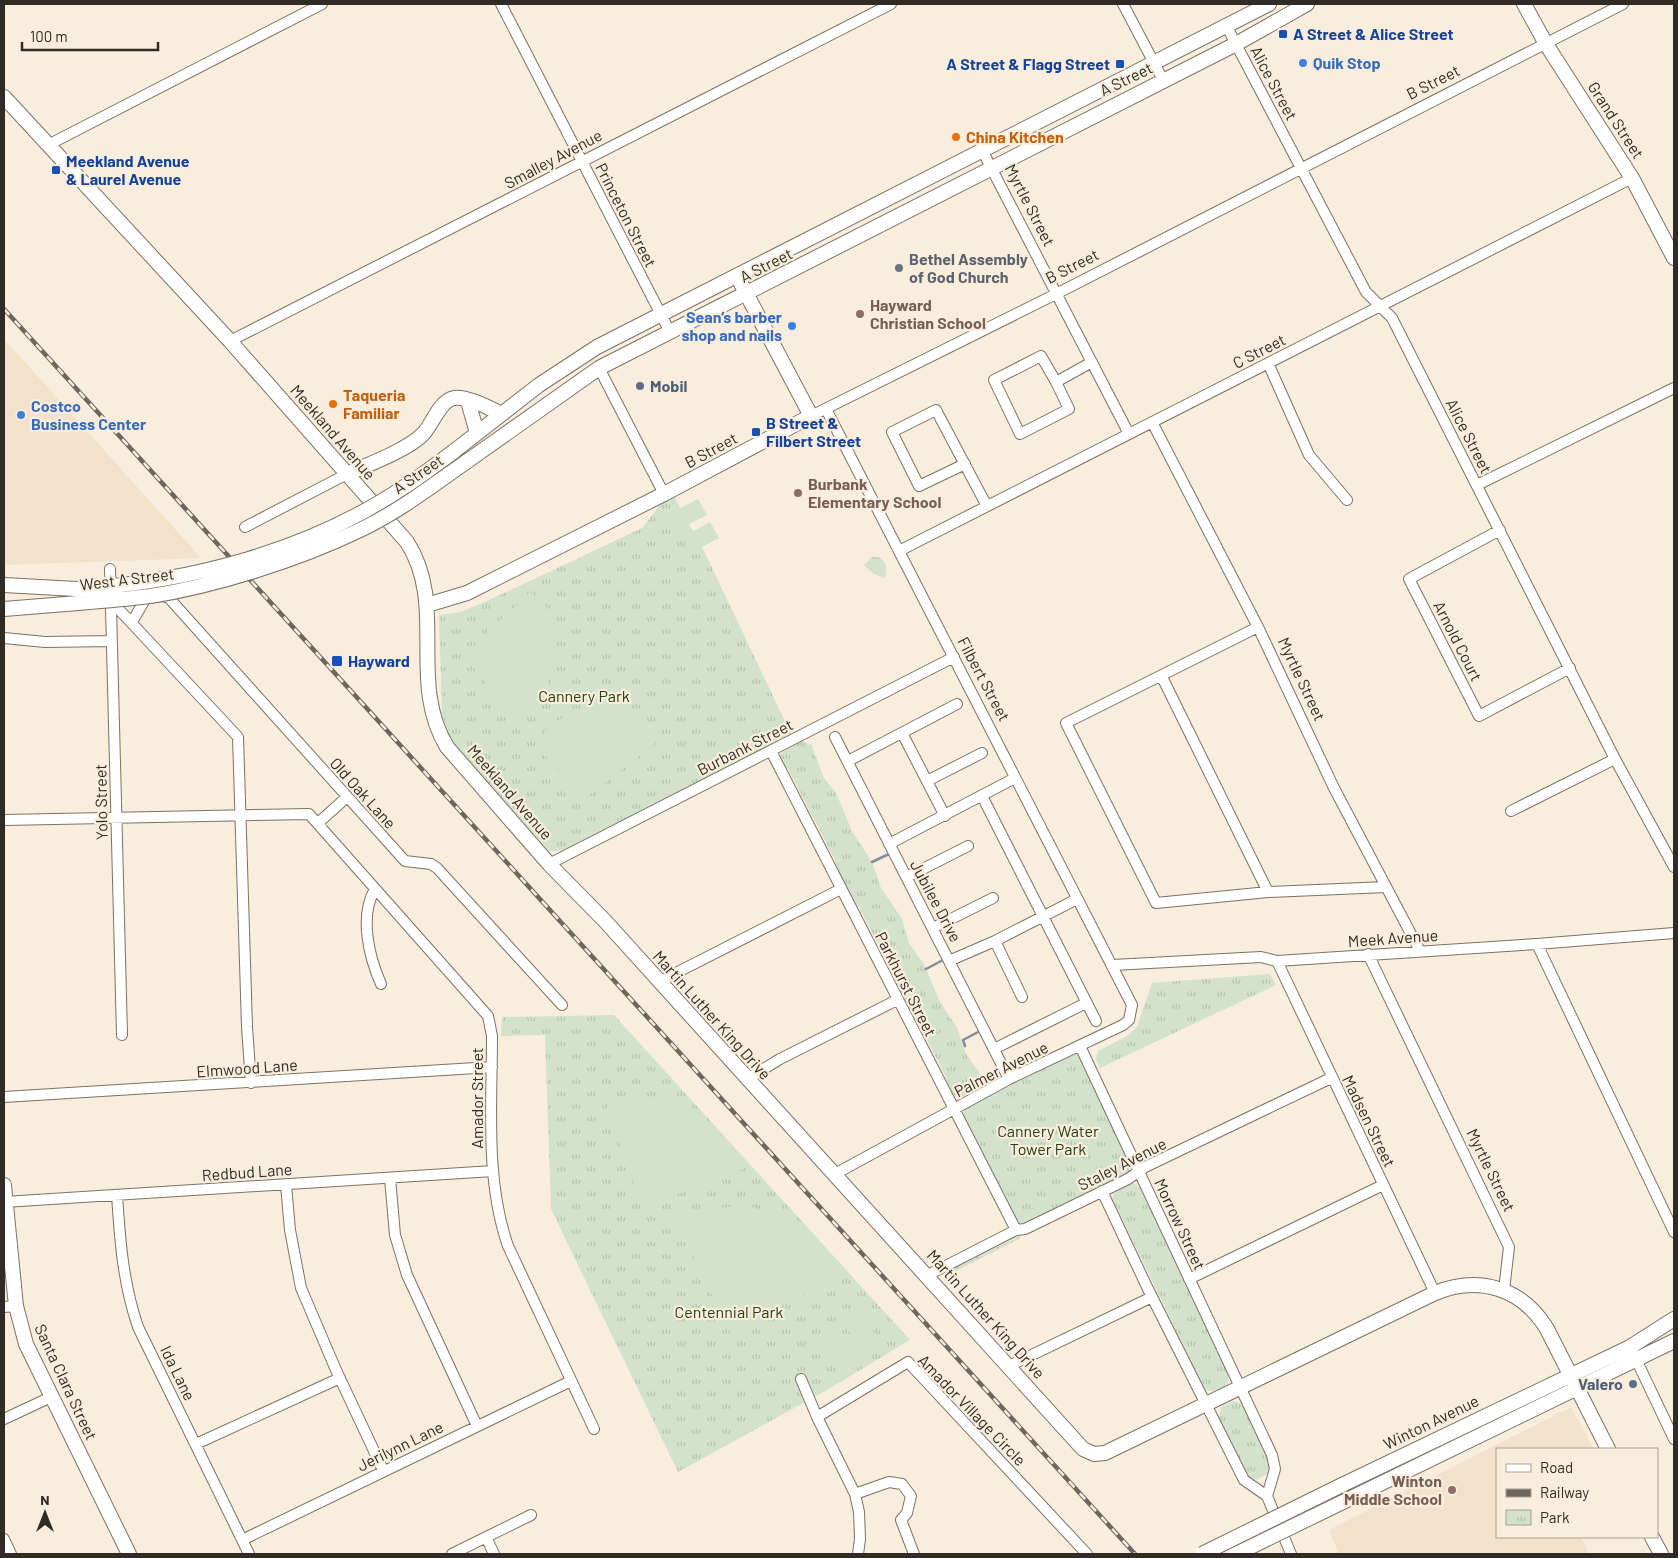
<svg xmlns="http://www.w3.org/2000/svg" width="1678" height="1558" font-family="Barlow,sans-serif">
<defs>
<pattern id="grass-dots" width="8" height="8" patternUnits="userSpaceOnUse" patternTransform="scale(1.25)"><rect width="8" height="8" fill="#d3e2cc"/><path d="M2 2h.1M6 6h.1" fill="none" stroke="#b5c2af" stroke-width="1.8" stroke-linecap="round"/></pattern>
<pattern id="park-tufts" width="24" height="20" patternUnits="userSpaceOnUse" patternTransform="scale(1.25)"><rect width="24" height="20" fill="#d3e2cc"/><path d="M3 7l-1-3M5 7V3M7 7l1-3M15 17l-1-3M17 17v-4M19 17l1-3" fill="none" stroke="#b5c2af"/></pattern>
</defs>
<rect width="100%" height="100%" fill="#f9eddd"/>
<path fill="#f3e2cb" d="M4 339 70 412 201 558 4 565Z
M1571 1407 1594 1449H1497V1537H1581L1589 1554H1339L1329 1530Z"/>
<path fill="url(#grass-dots)" d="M1020 1236 1021 1238 948 1275 947 1271Z"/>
<path fill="url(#park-tufts)" d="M671 491 705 553 791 734 562 851H549L451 741 442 714 439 615 460 612 485 602 642 528Z
M872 557H878C887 561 887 569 885 578L874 574 864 565Z
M801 740 809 745 811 744 824 778 836 793 852 831 872 862 881 888 902 919 909 943 925 966 939 1000 957 1028 966 1054 988 1085 959 1098 952 1094 946 1083 947 1079 917 1020 912 1018 892 980 894 975 859 907 855 905 835 867 836 862 788 769 784 767 780 759 781 753Z
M1270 974 1276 985 1100 1068 1096 1059 1098 1051 1127 1036 1137 1027 1152 983Z
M614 1015 910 1340 827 1390 678 1472 551 1209 545 1035 501 1036 502 1017Z
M1075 1053 1081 1058 1132 1163V1169L1126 1175 1028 1223H1020L1014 1217 964 1118V1111L968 1106 1066 1055Z
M1128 1184H1135L1140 1188 1229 1374 1227 1385C1218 1389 1211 1395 1203 1387L1113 1200V1194Z
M1234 1401 1244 1405 1271 1464 1269 1473 1256 1480 1246 1476 1219 1419 1221 1407Z"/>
<path fill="#d3e2cc" d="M698 499 707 515 679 529 671 513Z
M710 522 719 538 691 553 683 537Z
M530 592 550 611 557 637 547 689 518 725 464 655Z
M598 702 622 709 655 744 584 799 535 744 552 723Z
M655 1097 702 1114 748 1167 642 1208 607 1105Z
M750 1206 788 1221 827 1250 845 1276 729 1331 675 1219 700 1209Z
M863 1314 883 1349 865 1359 845 1325Z
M837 1329 857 1363 839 1373 820 1339Z"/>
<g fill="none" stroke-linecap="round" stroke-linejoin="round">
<path stroke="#818ea2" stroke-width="2.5" d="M872 862 889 854
M926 969 943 960
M965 1046 963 1040 980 1031"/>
<defs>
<path id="street" d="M501 4 670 332
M1123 4 1163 80
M1227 27 1366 292 1392 318 1615 759 1674 867
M48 145 322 4
M983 152 1129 434
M230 341 891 4
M1268 363 1309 455 1347 500
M599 368 664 494
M1056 382 1069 409 1020 434 994 380 1041 356 1056 382 1092 362
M826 409 1132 1005 1129 1020 1123 1025 1009 1079 835 1174
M811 416 1056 294 1623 4
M1152 422 1258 627 1334 788 1420 951
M965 464 919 486 892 432 936 410 981 495 987 506
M1477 485 1674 388
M245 527 347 474
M1500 530 1409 579 1479 716 1570 668
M899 551 1632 178
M110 569 122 1035
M111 601 238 737 247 1027 251 1083
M132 622 146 598 163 596 169 598 405 861 431 864 437 868 562 1005
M1258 627 1066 723 1156 903 1268 892 1386 887
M4 638 45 642 112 641
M1162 677 1268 892
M902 733 945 816
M835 737 1009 1079
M771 751 1016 1230
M848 761 957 704
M927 781 982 753
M982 796 1096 1021
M1511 811 1615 759
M4 820 309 814 488 1016 492 1036C492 1105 485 1180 508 1246L594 1429
M318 823 347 797
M889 844 1015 778
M549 864 954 657
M907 877 968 846
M375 889C359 916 369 957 381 984
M933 928 993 898
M995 941 1022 997
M1537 944 1674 1232
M1368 954 1509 1247 1504 1290
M951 960 995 941 1077 899
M1277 961 1435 1293
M1113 965 1261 957 1277 961 1537 944 1674 933
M660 984 668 977 841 889
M1080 1046 1272 1455 1275 1469 1267 1496
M994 1049 1086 1003
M747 1079 780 1059 897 1000
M4 1097 492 1067
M390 1178 395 1235 407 1275 477 1426
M286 1185 290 1230 301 1288 336 1370 383 1470
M1102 1191 1147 1287 1244 1480 1267 1496 1291 1554
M117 1195C120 1241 123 1283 138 1327L249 1554
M4 1202 493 1171
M928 1275 1016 1230 1025 1229 1128 1179 1145 1167 1331 1078
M1189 1279 1383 1185
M4 1307 16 1306
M1634 1355 1674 1439
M1009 1366 1152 1297
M801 1379 817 1417 855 1494 859 1512 860 1539 858 1554
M817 1417 908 1362 1087 1554
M4 1419 51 1397
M196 1444 340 1378
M855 1494 889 1482 902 1484 911 1496 907 1513 901 1520 914 1554
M486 1537 494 1554
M4 1539 11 1554
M242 1540 571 1381
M452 1554 531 1515"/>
<path id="secondary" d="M1524 4 1546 44 1632 178 1674 258
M4 97 230 341 407 542C448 606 407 681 447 747L549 864 605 921 1083 1449 1094 1454 1105 1453 1435 1293C1479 1275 1522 1288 1547 1329L1608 1449
M468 401 477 433
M453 452 539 385 597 347 1269 4
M466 462 599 368 1236 44 1307 4
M347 474C367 465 407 450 422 435 432 426 439 401 454 398 467 396 490 408 501 414
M4 585 76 589
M427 605 467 593 664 494 811 416 737 276
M4 609 78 603
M4 1185 16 1306 26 1344 129 1554
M1342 1485 1630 1347 1674 1319
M1349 1499 1674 1341
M1652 1537 1661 1554"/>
</defs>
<use href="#street" stroke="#7c7263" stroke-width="12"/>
<use href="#secondary" stroke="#7c7263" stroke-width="16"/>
<use href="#street" stroke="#fff" stroke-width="10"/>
<use href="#secondary" stroke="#fff" stroke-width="14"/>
<defs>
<path id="rail" d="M4 309 1135 1554"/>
</defs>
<use href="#rail" stroke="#6e675e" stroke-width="4.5"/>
<use href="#rail" stroke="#f9eddd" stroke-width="2.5" stroke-dasharray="8" stroke-linecap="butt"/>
<defs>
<path id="secondary-bridge" d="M76 589C191 582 310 551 407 485 423 475 438 463 453 452
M78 603C102 601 126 599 150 596 216 586 300 559 360 530 398 512 432 486 466 462
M1202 1554 1342 1485
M1236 1554 1349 1499"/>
</defs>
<use href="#secondary-bridge" stroke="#7c7263" stroke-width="16" stroke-linecap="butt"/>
<use href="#secondary-bridge" stroke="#fff" stroke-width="14"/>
</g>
<g fill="#1a4fb4" stroke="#f9eddd" stroke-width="2">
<rect x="1278" y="29" width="10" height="10" rx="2.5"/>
<rect x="1115" y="59" width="10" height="10" rx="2.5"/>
<rect x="51" y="165" width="10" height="10" rx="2.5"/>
<rect x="751" y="427" width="10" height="10" rx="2.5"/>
<rect x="331" y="655" width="12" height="12" rx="2.5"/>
</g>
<g fill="#3f7fe0" stroke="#f9eddd" stroke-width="2">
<circle cx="1303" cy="63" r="5"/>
<circle cx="792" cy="326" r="5"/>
<circle cx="21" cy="415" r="5"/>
</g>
<g fill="#e8710a" stroke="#f9eddd" stroke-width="2">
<circle cx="956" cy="137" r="5"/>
<circle cx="333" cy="404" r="5"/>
</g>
<circle fill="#6b7280" stroke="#f9eddd" stroke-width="2" cx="899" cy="268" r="5"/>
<g fill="#8d6e63" stroke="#f9eddd" stroke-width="2">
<circle cx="860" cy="314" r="5"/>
<circle cx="798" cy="493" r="5"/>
<circle cx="1452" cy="1490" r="5"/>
</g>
<g fill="#5c6f8a" stroke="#f9eddd" stroke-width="2">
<circle cx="640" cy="386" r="5"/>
<circle cx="1633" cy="1384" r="5"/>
</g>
<g text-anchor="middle" stroke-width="4.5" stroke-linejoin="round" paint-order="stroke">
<g font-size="16" font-weight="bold" fill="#164399" stroke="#f9eddd" text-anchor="start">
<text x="1293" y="40">A Street &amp; Alice Street</text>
<text x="1110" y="70" text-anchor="end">A Street &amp; Flagg Street</text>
<text x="66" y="167">Meekland Avenue<tspan x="66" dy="18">&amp; Laurel Avenue</tspan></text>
<text x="766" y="429">B Street &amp;<tspan x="766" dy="18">Filbert Street</tspan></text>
<text x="348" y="667">Hayward</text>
</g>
<g font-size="16" font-weight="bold" fill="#366cbe" stroke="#f9eddd" text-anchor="start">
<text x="1313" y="69">Quik Stop</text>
<text x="782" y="323" text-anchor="end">Sean’s barber<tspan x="782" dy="18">shop and nails</tspan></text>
<text x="31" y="412">Costco<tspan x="31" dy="18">Business Center</tspan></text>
</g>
<g font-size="16" fill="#302b25" stroke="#f9eddd">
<text transform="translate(1126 79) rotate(-26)" y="6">A Street</text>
<text transform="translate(1433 82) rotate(-27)" y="6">B Street</text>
<text transform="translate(1274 83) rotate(62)" y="6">Alice Street</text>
<text transform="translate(1616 120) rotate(57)" y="6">Grand Street</text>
<text transform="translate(553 159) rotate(-28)" y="6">Smalley Avenue</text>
<text transform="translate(1030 205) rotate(63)" y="6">Myrtle Street</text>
<text transform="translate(626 215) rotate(63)" y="6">Princeton Street</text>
<text transform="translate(766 265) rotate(-27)" y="6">A Street</text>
<text transform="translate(1072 266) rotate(-27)" y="6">B Street</text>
<text transform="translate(1259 351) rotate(-27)" y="6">C Street</text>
<text transform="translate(333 432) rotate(49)" y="6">Meekland Avenue</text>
<text transform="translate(1469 436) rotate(63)" y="6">Alice Street</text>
<text transform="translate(711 450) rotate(-28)" y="6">B Street</text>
<text transform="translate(418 474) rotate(-34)" y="6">A Street</text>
<text transform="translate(127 579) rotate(-7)" y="6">West A Street</text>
<text transform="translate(1458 641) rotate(63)" y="6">Arnold Court</text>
<text transform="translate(984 679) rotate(62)" y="6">Filbert Street</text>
<text transform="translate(1302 679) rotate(65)" y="6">Myrtle Street</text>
<text transform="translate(745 747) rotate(-27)" y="6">Burbank Street</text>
<text transform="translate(510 792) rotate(49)" y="6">Meekland Avenue</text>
<text transform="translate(363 793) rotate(48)" y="6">Old Oak Lane</text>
<text transform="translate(101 802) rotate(-91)" y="6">Yolo Street</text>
<text transform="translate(936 901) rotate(62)" y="6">Jubilee Drive</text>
<text transform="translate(1393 938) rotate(-4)" y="6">Meek Avenue</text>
<text transform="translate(906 984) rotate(63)" y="6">Parkhurst Street</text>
<text transform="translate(712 1015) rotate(48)" y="6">Martin Luther King Drive</text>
<text transform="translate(247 1068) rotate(-4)" y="6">Elmwood Lane</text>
<text transform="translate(1001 1069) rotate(-27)" y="6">Palmer Avenue</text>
<text transform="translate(477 1098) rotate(-90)" y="6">Amador Street</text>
<text transform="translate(1369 1121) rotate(64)" y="6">Madsen Street</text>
<text transform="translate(1122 1164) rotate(-27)" y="6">Staley Avenue</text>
<text transform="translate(1491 1170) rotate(64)" y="6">Myrtle Street</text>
<text transform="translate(247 1172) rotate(-4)" y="6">Redbud Lane</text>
<text transform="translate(1180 1224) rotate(65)" y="6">Morrow Street</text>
<text transform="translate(986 1314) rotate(48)" y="6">Martin Luther King Drive</text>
<text transform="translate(178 1373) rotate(64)" y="6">Ida Lane</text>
<text transform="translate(66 1382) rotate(65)" y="6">Santa Clara Street</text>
<text transform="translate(972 1410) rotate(46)" y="6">Amador Village Circle</text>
<text transform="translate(1431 1422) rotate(-26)" y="6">Winton Avenue</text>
<text transform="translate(400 1446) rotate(-26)" y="6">Jerilynn Lane</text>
</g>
<g font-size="16" font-weight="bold" fill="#c56008" stroke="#f9eddd" text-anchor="start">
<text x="966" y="143">China Kitchen</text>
<text x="343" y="401">Taqueria<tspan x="343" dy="18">Familiar</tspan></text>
</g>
<g font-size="16" font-weight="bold" fill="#5b616d" stroke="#f9eddd" text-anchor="start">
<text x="909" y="265">Bethel Assembly<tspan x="909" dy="18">of God Church</tspan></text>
</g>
<g font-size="16" font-weight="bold" fill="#785e54" stroke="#f9eddd" text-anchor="start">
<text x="870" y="311">Hayward<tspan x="870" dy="18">Christian School</tspan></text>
<text x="808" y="490">Burbank<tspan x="808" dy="18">Elementary School</tspan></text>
<text x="1442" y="1487" text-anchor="end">Winton<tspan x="1442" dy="18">Middle School</tspan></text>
</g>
<g font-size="16" font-weight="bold" fill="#4e5e75" stroke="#f9eddd" text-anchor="start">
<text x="650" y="392">Mobil</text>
<text x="1623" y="1390" text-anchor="end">Valero</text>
</g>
<g font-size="16" fill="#244012" stroke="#f9eddd">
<text x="584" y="702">Cannery Park</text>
<text x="1048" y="1137">Cannery Water<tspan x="1048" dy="18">Tower Park</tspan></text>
<text x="729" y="1318">Centennial Park</text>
</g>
</g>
<rect width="1678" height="1558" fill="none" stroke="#302b25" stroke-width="10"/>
<rect x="1496" y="1448" width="162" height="90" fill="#f9eddd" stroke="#a99f93"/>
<rect x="1506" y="1464" width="25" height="8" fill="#ffffff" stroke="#a99f93"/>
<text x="1540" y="1473" font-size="15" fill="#302b25">Road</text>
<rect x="1506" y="1489" width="25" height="8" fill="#6e675e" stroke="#a99f93"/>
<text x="1540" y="1498" font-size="15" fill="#302b25">Railway</text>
<rect x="1506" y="1510" width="25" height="15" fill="url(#park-tufts)" stroke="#a99f93"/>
<text x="1540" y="1523" font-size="15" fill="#302b25">Park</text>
<g transform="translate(45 1513)" stroke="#f9eddd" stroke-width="4" paint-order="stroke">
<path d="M0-4L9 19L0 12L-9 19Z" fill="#302b25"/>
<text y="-8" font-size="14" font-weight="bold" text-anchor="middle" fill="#302b25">N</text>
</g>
<path d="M22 42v8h136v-8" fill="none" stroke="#302b25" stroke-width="2.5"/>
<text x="30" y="42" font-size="15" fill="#302b25" stroke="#f9eddd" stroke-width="4" paint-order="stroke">100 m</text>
</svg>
